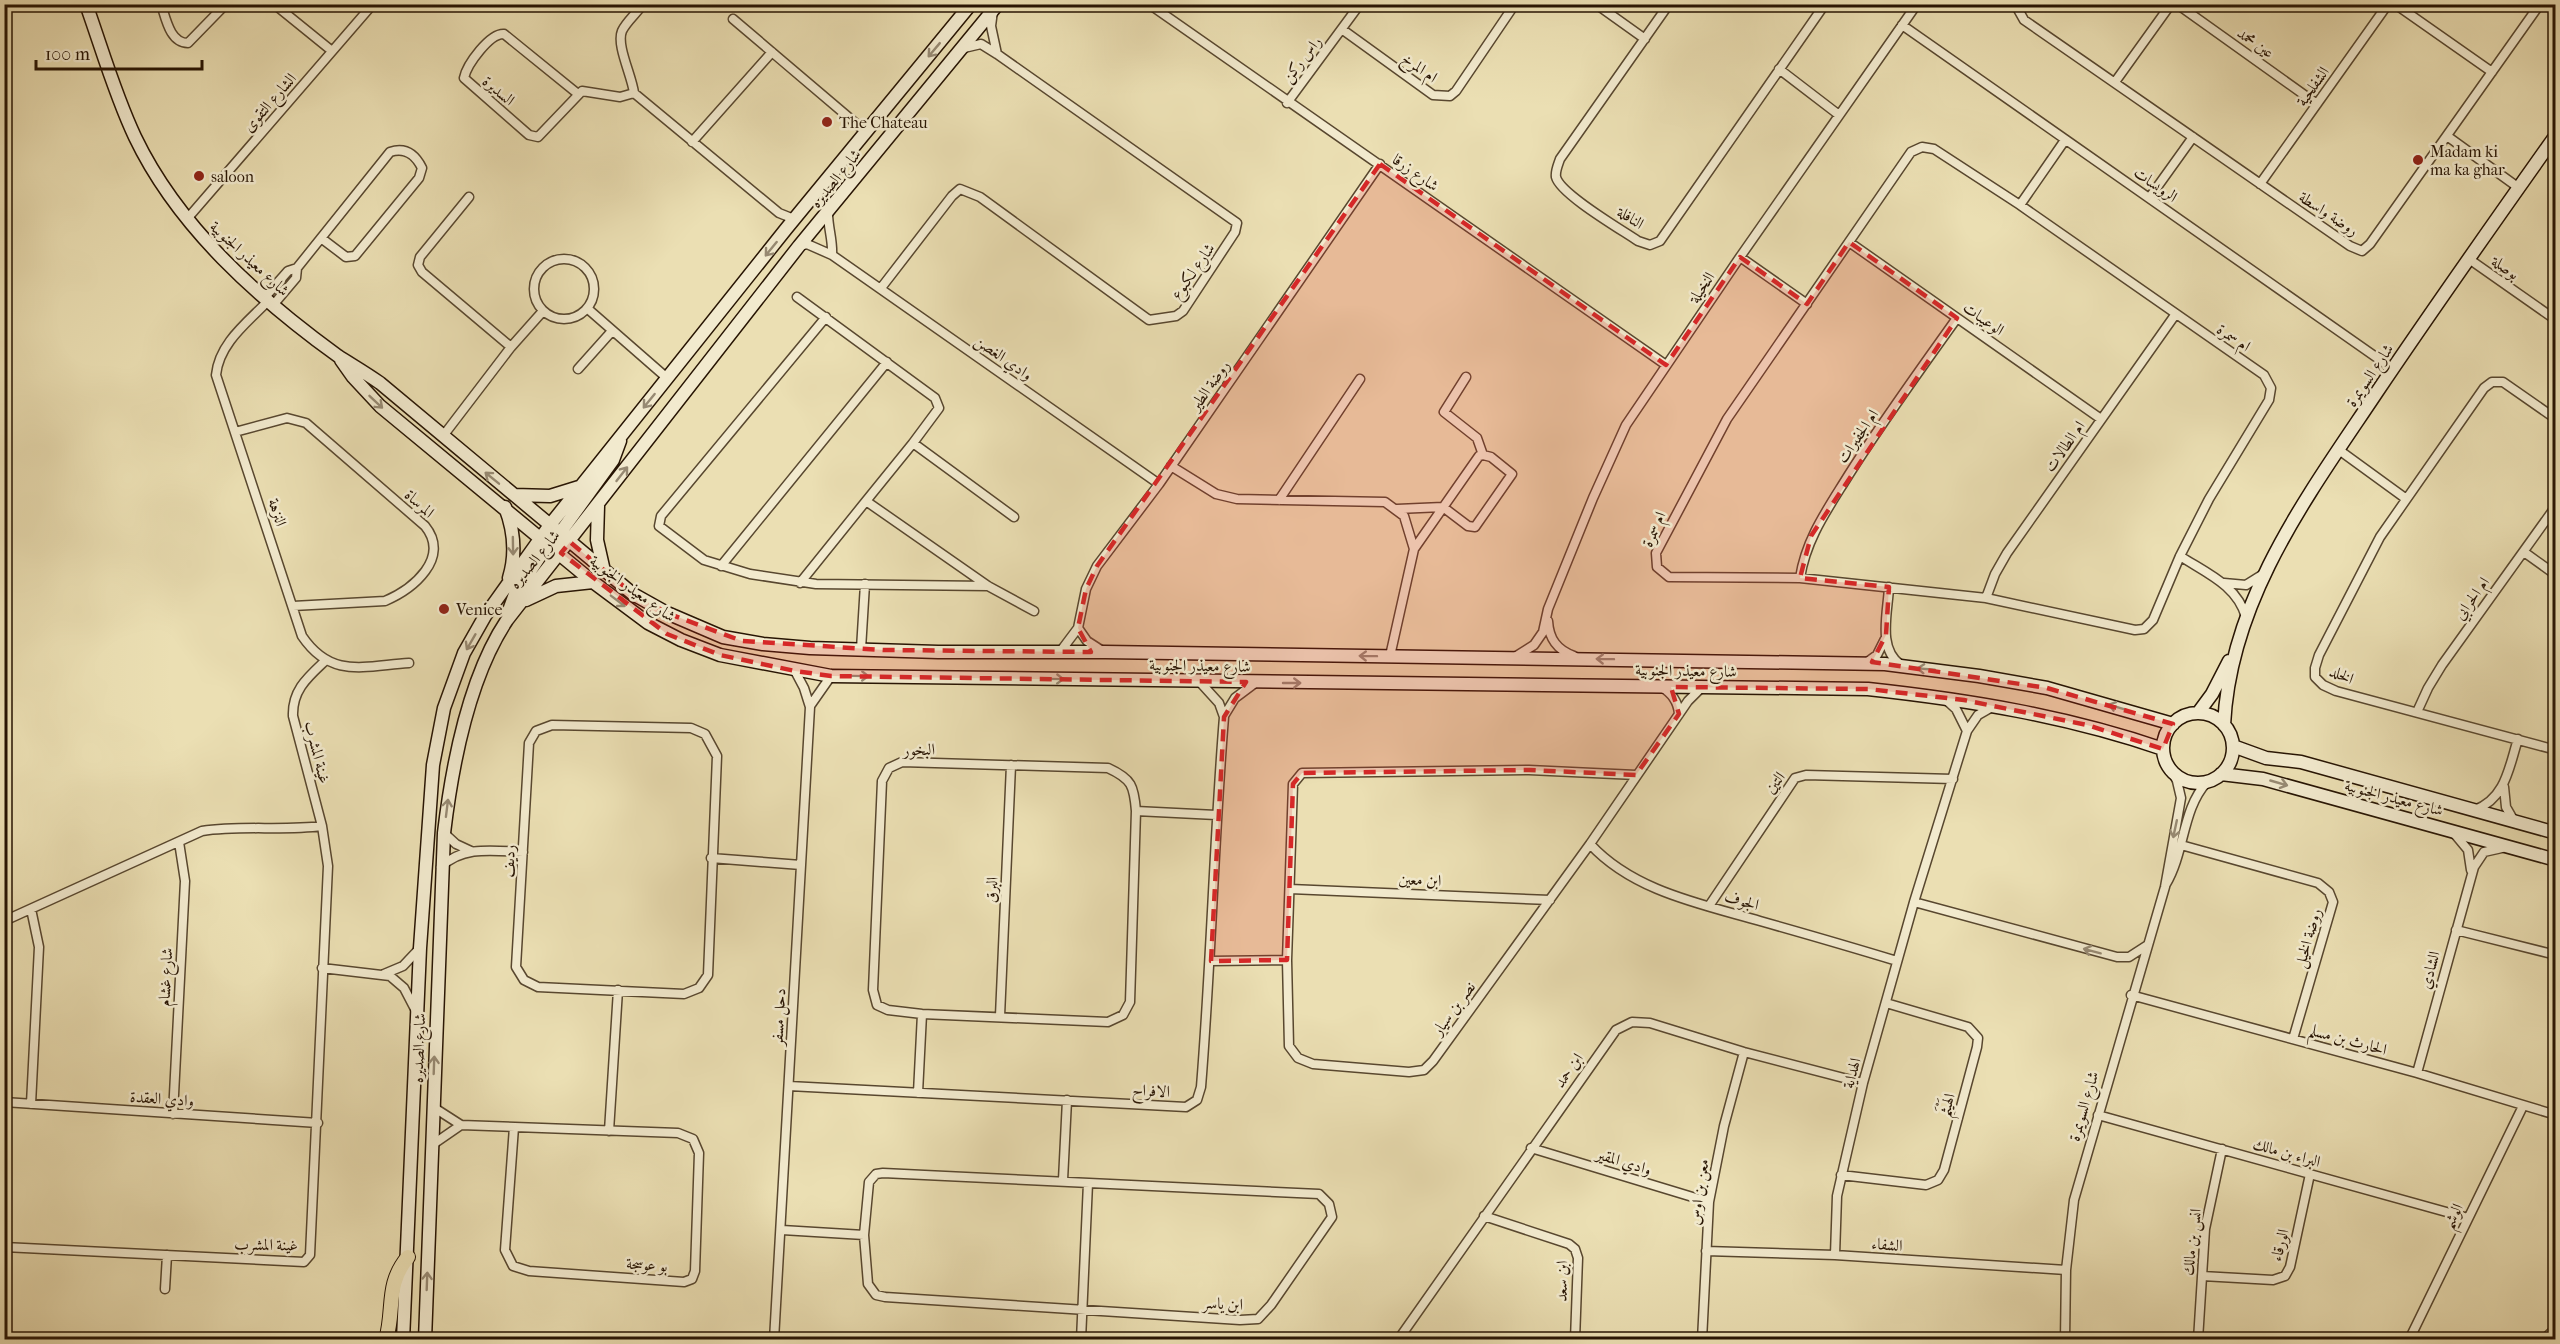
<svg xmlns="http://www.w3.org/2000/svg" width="2560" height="1344" font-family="'IM FELL French Canon',Amiri,serif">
<rect width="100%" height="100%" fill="#ebdfb3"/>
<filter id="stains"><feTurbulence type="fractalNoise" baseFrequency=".00333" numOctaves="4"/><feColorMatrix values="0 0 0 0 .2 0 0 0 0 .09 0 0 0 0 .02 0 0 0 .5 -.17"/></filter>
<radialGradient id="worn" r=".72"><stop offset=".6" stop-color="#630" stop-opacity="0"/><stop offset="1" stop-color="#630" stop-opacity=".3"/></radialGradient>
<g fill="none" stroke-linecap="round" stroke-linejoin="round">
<defs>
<path id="street" d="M161 4C166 19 170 43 188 43L226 4
M274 4 332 51
M1149 4 1666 365
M1596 4 1645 39
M1669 4 1560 159C1558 165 1555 171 1556 177 1560 194 1622 230 1638 241L1650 245 1660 241 1825 4
M2015 4 2024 20 2350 246 2362 251 2370 244 2540 4
M2177 4 2317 104
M2395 4 2492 72
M993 11 991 26 997 54
M733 19 866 132
M1902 25 2393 369
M1343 30 1433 95 1450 96 1456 91 1515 4
M1779 69 1839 115
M2115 82 2171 4
M634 93C632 76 616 45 622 31 626 22 637 13 643 4
M578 94 504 34C490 33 467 64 464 78L529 135 538 137 582 91 620 97 634 93 779 213 794 219
M1287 103 1360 4
M2447 136 2519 188
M692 142 772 52
M1922 147 1934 149 2020 205 2264 375 2271 388 2269 400 2209 499 2180 556 2153 620 2144 629 2135 630 1986 598 1800 578 1669 577 1657 567 1656 553 1727 419 1911 152Z
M2260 184 2388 4
M469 197 420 257 418 265 422 272 511 347
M2150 197 2193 137
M2020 205 2065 140
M828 213C828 228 833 240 832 255
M187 219 373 4
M1849 242 2101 419
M799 246 807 244 832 255 1159 484
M1740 257 1807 304
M534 289a30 30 0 1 1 60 0a30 30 0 1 1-60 0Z
M2469 259 2556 320
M881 288 952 196 960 189 980 197 1149 320 1176 316 1183 311 1235 232 1237 223 997 54 981 44 964 48
M265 297 288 271 297 268
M797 297 935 398 939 408 913 443
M269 300C248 322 219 343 216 375L302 636C331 679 364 666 409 663
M274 304 296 278 297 268 390 152C405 147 415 154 422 168L419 178 355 256 346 257 321 238
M588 309 667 378
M826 317 661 516 659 526 704 560 750 574 816 584 988 586
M578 369 612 331
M1466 377 1444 412 1477 438 1483 455
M2556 419 2503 382H2492L2484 388 2380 537 2319 655 2315 668V677L2323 685 2336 691 2556 750
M235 432 287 418 306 423 425 526C451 558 413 589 385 601L293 606
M443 436 511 347 543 311
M2339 450 2405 498
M1171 466 1216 494 1237 499 1385 502 1404 516 1414 549 1390 656
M1279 500 1360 379
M1397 509 1443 507 1468 526 1475 527 1512 474 1491 457 1483 455
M1014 517 913 443 866 501 988 586 1034 611
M1414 549 1479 456 1483 455
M2524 552 2556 575
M2180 556C2206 573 2237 585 2246 617
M721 566 887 362
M1800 578C1806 539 1827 510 1848 476 1882 422 1920 370 1957 318
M800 583 866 501
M2224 583 2246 585 2262 575
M1889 587C1888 612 1877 649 1901 665
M1986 598 1995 574 2007 553 2175 315
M1548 621C1549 639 1557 650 1574 656
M1078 628 1087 641 1101 650
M861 649 865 584
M1060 652 1078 628 1086 589 1097 566 1159 484 1380 164
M1515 657 1534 645 1543 632 1548 609 1593 498 1626 425 1740 257 1917 4
M1866 663 1877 655 1885 639
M1661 687C1672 693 1678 701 1679 714
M1945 699 1956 709 1967 731
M810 706 831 676
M2417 712 2428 688 2442 665 2556 506
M1224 716 1235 698 1255 683
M552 725 691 728 705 734 717 756 708 975 699 988 684 994 538 987 524 980 516 967 529 743 536 731Z
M902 762 1108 768C1132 779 1134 786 1136 811L1130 1002 1123 1015 1108 1022 922 1014 888 1010 877 1005 873 990 882 781 889 768Z
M1636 775 1529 770 1302 773 1293 784 1287 960 1289 1046 1298 1058 1313 1064 1409 1072 1424 1070 1433 1061 1590 844 1688 701 1702 687
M2504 787 2506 807 2514 821
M2475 810C2506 798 2509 767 2518 739
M1136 811 1216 815
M2453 832 2468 850 2471 870
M444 833 456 844 471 851
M1590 844C1633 891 1701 904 1760 921 1806 934 1851 947 1897 961
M2181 845 2318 883 2329 892 2333 902 2293 1039
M711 858 801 865
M441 867C463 845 495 851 523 852
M2166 884C2185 852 2182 809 2207 782
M1290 889 1550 900
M1914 902 2117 957H2129L2146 946
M1709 906 1795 778 1806 775 1953 779
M4 921 202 831C242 825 282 831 322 826
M2456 930 2556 955
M1211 961 1287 960
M322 968 390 976 404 988 416 1011
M384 974 403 966 420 948
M2131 995 2417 1073 2556 1115
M1000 1016 1011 765
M2417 1073 2474 867 2484 852 2502 848
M789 1086 1186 1107 1197 1100 1201 1087C1211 964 1214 840 1224 717L1219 703 1199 681
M918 1093 922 1014
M4 1102 318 1123
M31 1104 39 947 31 909
M433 1107 461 1125 678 1133 693 1139 699 1153 695 1271 692 1279 684 1282 529 1271 513 1266 505 1250 514 1127
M173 1114 185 881 179 842
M2098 1115 2468 1218
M609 1131 618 990
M432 1145 461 1125
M1531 1148 1709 1202
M883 1173 1319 1194 1329 1204 1332 1217 1271 1305 1258 1319 1240 1320 885 1297 876 1295 868 1284 864 1235 869 1182 876 1174Z
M1841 1175 1926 1185 1938 1180 1944 1170 1977 1047 1978 1038 1968 1027 1886 1003
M1063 1180 1067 1100
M1484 1216 1569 1244 1575 1249 1578 1258 1575 1340
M782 1230 864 1235
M4 1247 304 1262 310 1255 328 866 322 826 293 716C292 690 308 677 325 661
M1706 1251 1835 1255 2066 1270
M1835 1255 1837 1196 1863 1083 1914 902 1967 731 1978 715 1992 707
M2202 1276 2273 1280 2285 1276 2290 1267 2310 1174
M165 1289 167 1255
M774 1340 810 707 804 688 795 671
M1081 1340 1088 1183
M1398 1340 1616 1030 1632 1022 1650 1023 1744 1052 1863 1083
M1702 1340 1709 1202 1724 1126 1744 1052
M2065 1340 2066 1270 2074 1200 2165 887 2181 798 2177 781 2173 773
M2198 1340 2205 1229 2222 1149
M2409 1340 2523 1106
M2543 1340 2556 1328"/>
<path id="secondary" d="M86 4C102 49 115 95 135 137 178 227 258 298 338 356 352 365 366 373 380 383L633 594 667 613 723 637 763 644 810 648 938 652H1105L1885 664 1979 676 2047 688 2173 724
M341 360 353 377 380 406 593 582 648 623 681 640 720 655 831 676 1868 689C1969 700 2067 716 2163 749
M514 495 550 496 579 487
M598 506 597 540 604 571
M505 507C514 530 516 555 509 578
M558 540 560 533 613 460 620 441
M526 600 556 586 593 582
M508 613 515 594 552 538
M2198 713 2212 694 2229 661
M2163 748a35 35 0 1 1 70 0a35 35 0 1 1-70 0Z
M2224 725C2230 598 2309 494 2377 392 2435 306 2495 221 2556 135
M2233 746 2266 758 2301 762 2556 833
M2221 774 2263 779 2556 860
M403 1340 420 948 433 765 444 708 464 653 485 616 550 525 786 229 971 4
M425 1340 444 833C452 766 469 677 507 620L799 246 998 4"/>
<path id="primary" d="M386 1340C395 1308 385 1285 408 1257"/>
</defs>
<use href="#street" stroke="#58472f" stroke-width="11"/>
<use href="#secondary" stroke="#271403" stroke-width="15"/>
<use href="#primary" stroke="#271403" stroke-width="16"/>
<use href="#street" stroke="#f2eace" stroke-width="8"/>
<use href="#secondary" stroke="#f2eace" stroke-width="12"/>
<use href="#primary" stroke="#ebdfb3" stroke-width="14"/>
</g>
<defs><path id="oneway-shaft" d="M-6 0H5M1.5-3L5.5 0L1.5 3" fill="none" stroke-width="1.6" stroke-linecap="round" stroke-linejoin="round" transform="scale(1.5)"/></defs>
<g stroke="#978a73">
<use href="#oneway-shaft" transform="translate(934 50) rotate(130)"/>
<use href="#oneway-shaft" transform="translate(771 249) rotate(129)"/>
<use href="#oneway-shaft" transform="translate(649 401) rotate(129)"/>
<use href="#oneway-shaft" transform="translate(376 402) rotate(43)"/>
<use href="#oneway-shaft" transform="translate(622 474) rotate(-52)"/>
<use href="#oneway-shaft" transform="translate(492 478) rotate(-141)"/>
<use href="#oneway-shaft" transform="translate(513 546) rotate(89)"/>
<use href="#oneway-shaft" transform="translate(618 601) rotate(37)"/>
<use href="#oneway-shaft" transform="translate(471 642) rotate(120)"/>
<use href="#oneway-shaft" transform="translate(1368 656) rotate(-179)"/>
<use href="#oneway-shaft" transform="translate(1605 659) rotate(-179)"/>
<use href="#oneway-shaft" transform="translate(1926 669) rotate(-175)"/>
<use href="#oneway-shaft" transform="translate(860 676) rotate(1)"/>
<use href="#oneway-shaft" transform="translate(1055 679) rotate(1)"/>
<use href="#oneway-shaft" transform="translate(1292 683)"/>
<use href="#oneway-shaft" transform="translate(2117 707) rotate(-163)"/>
<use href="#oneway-shaft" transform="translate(2279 783) rotate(16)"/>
<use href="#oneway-shaft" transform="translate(447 808) rotate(-83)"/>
<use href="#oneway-shaft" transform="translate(2175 829) rotate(102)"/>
<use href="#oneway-shaft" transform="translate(2092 951) rotate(-165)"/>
<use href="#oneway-shaft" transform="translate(434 1065) rotate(-88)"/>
<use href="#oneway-shaft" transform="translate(427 1281) rotate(-88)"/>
</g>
<path fill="#d62828" fill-opacity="0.2" stroke="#d62828" stroke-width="4.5" stroke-dasharray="12 8" stroke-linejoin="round" d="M1380 164 1666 365 1740 257 1807 304 1849 242 1957 318 1811 536 1800 578 1889 587 1886 635 1872 662 2047 688 2173 724 2163 749 2087 725 1964 700 1868 689 1671 687 1679 714 1636 775 1529 770 1302 773 1293 784 1287 960 1211 961 1224 717 1246 682 831 676 795 671 720 655 667 634 561 553 570 542 633 594 667 613 742 641 884 650 1091 652 1078 628 1086 589 1097 566Z"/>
<g fill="#8f2418" stroke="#f2eace" stroke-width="2">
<circle cx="827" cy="122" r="6"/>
<circle cx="2418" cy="160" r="6"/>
<circle cx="199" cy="176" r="6"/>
<circle cx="444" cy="609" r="6"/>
</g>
<g text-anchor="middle" stroke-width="5" stroke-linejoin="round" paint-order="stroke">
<g font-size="16" fill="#271403" stroke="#f2eace">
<text transform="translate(2256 42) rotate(35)" y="6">عين محمد</text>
<text transform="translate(1301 59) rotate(-52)" y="6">راس ركن</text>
<text transform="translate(1420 67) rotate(35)" y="6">ام المرخ</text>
<text transform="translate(2312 86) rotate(-55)" y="6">الشفلحية</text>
<text transform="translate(499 90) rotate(40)" y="6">السديرة</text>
<text transform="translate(269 102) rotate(-49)" y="6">الشارع التقوى</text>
<text transform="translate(1416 172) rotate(35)" y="6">شارع زرقا</text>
<text transform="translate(835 178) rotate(-51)" y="6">شارع الصديره</text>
<text transform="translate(2156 184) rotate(35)" y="6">الرويسات</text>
<text transform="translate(2329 213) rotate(33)" y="6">روضة واسطة</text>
<text transform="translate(1631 217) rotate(33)" y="6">النافلة</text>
<text transform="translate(250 258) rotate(43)" y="6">شارع معيذر الجنوبية</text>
<text transform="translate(2506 267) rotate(35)" y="6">بوصلة</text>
<text transform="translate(1192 271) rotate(-55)" y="6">شارع لكبوع</text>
<text transform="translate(1701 287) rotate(-56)" y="6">النخيلة</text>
<text transform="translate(1984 318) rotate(35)" y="6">الوعيبات</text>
<text transform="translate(2234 337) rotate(34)" y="6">ام سمرة</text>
<text transform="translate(1004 357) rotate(35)" y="6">وادي الغصن</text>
<text transform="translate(2369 375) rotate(-56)" y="6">شارع السويمرة</text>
<text transform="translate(1209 385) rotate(-55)" y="6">روضة الطير</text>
<text transform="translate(1857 436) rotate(-56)" y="6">ام الجفيرات</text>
<text transform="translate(2064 446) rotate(-55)" y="6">ام الطالات</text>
<text transform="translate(420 503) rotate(42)" y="6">المرساة</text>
<text transform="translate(278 512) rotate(72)" y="6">النزهة</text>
<text transform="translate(1653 529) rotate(-66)" y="6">ام سمرة</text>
<text transform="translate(534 559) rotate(-51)" y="6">شارع الصديره</text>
<text transform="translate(633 588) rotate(36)" y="6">شارع معيذر الجنوبية</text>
<text transform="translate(2471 598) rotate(-54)" y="6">ام الحرابي</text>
<text transform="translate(1200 665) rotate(1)" y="6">شارع معيذر الجنوبية</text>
<text transform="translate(1686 670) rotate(1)" y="6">شارع معيذر الجنوبية</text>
<text transform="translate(2342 674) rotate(24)" y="6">الخلد</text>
<text transform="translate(919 749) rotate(-2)" y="6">البخور</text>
<text transform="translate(318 752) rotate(76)" y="6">غينة المشرب</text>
<text transform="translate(1774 782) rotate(-51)" y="6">التين</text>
<text transform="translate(2394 797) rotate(15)" y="6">شارع معيذر الجنوبية</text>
<text transform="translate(508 861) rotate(-87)" y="6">رديف</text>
<text transform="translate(1420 879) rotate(2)" y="6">ابن معين</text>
<text transform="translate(991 890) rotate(-87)" y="6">البرق</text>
<text transform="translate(1742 900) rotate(16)" y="6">الجوف</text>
<text transform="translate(2307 938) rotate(-74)" y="6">روضة الخيل</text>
<text transform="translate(2429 970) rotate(-75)" y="6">الشادي</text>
<text transform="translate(165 977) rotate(-87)" y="6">شارع غشام</text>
<text transform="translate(1453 1008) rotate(-54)" y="6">نصر بن سيار</text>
<text transform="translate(778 1017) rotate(-87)" y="6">دحل مسفر</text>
<text transform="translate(2348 1039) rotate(15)" y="6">الحارث بن مسلم</text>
<text transform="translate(418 1048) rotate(-88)" y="6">شارع الصديره</text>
<text transform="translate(1568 1070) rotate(-55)" y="6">ابن حمد</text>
<text transform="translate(1851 1073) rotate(-75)" y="6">الهداية</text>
<text transform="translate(1151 1090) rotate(3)" y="6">الافراح</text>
<text transform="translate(162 1098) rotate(4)" y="6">وادي العقدة</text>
<text transform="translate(1946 1105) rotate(-75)" y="6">الهَيْثَم</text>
<text transform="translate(2083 1106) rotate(-74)" y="6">شارع السويمرة</text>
<text transform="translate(2287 1152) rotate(16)" y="6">البراء بن مالك</text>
<text transform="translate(1624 1161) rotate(17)" y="6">وادي المقير</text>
<text transform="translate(1698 1192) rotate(-82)" y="6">معن بن اوس</text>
<text transform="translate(2452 1216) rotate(-64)" y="6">الوشم</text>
<text transform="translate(2191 1242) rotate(-83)" y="6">انس بن مالك</text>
<text transform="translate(266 1244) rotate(1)" y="6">غينة المشرب</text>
<text transform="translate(1887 1244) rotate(4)" y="6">الشفاء</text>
<text transform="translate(2279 1245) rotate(-76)" y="6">الورقاء</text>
<text transform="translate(647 1264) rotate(4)" y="6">بو عوسجة</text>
<text transform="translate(1561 1281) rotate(-89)" y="6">ابن سعد</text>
<text transform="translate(1223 1303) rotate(3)" y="6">ابن ياسر</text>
</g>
<g font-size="16" fill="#271403" stroke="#f2eace" text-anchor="start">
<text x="839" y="128">The Chateau</text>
<text x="2430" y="157">Madam ki<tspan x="2430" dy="18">ma ka ghar</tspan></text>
<text x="211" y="182">saloon</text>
<text x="456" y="615">Venice</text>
</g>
</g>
<rect width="2560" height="1344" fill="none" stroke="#ebdfb3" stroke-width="24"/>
<rect x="6" y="6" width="2548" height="1332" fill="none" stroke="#271403" stroke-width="3"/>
<rect x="12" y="12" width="2536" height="1320" fill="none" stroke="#271403" stroke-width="1.5"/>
<path d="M36 60v9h166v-9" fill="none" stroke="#271403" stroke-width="3"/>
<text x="45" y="60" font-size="18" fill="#271403" stroke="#f2eace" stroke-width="4.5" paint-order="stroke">100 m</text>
<rect width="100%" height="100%" filter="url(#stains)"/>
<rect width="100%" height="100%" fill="url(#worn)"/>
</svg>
